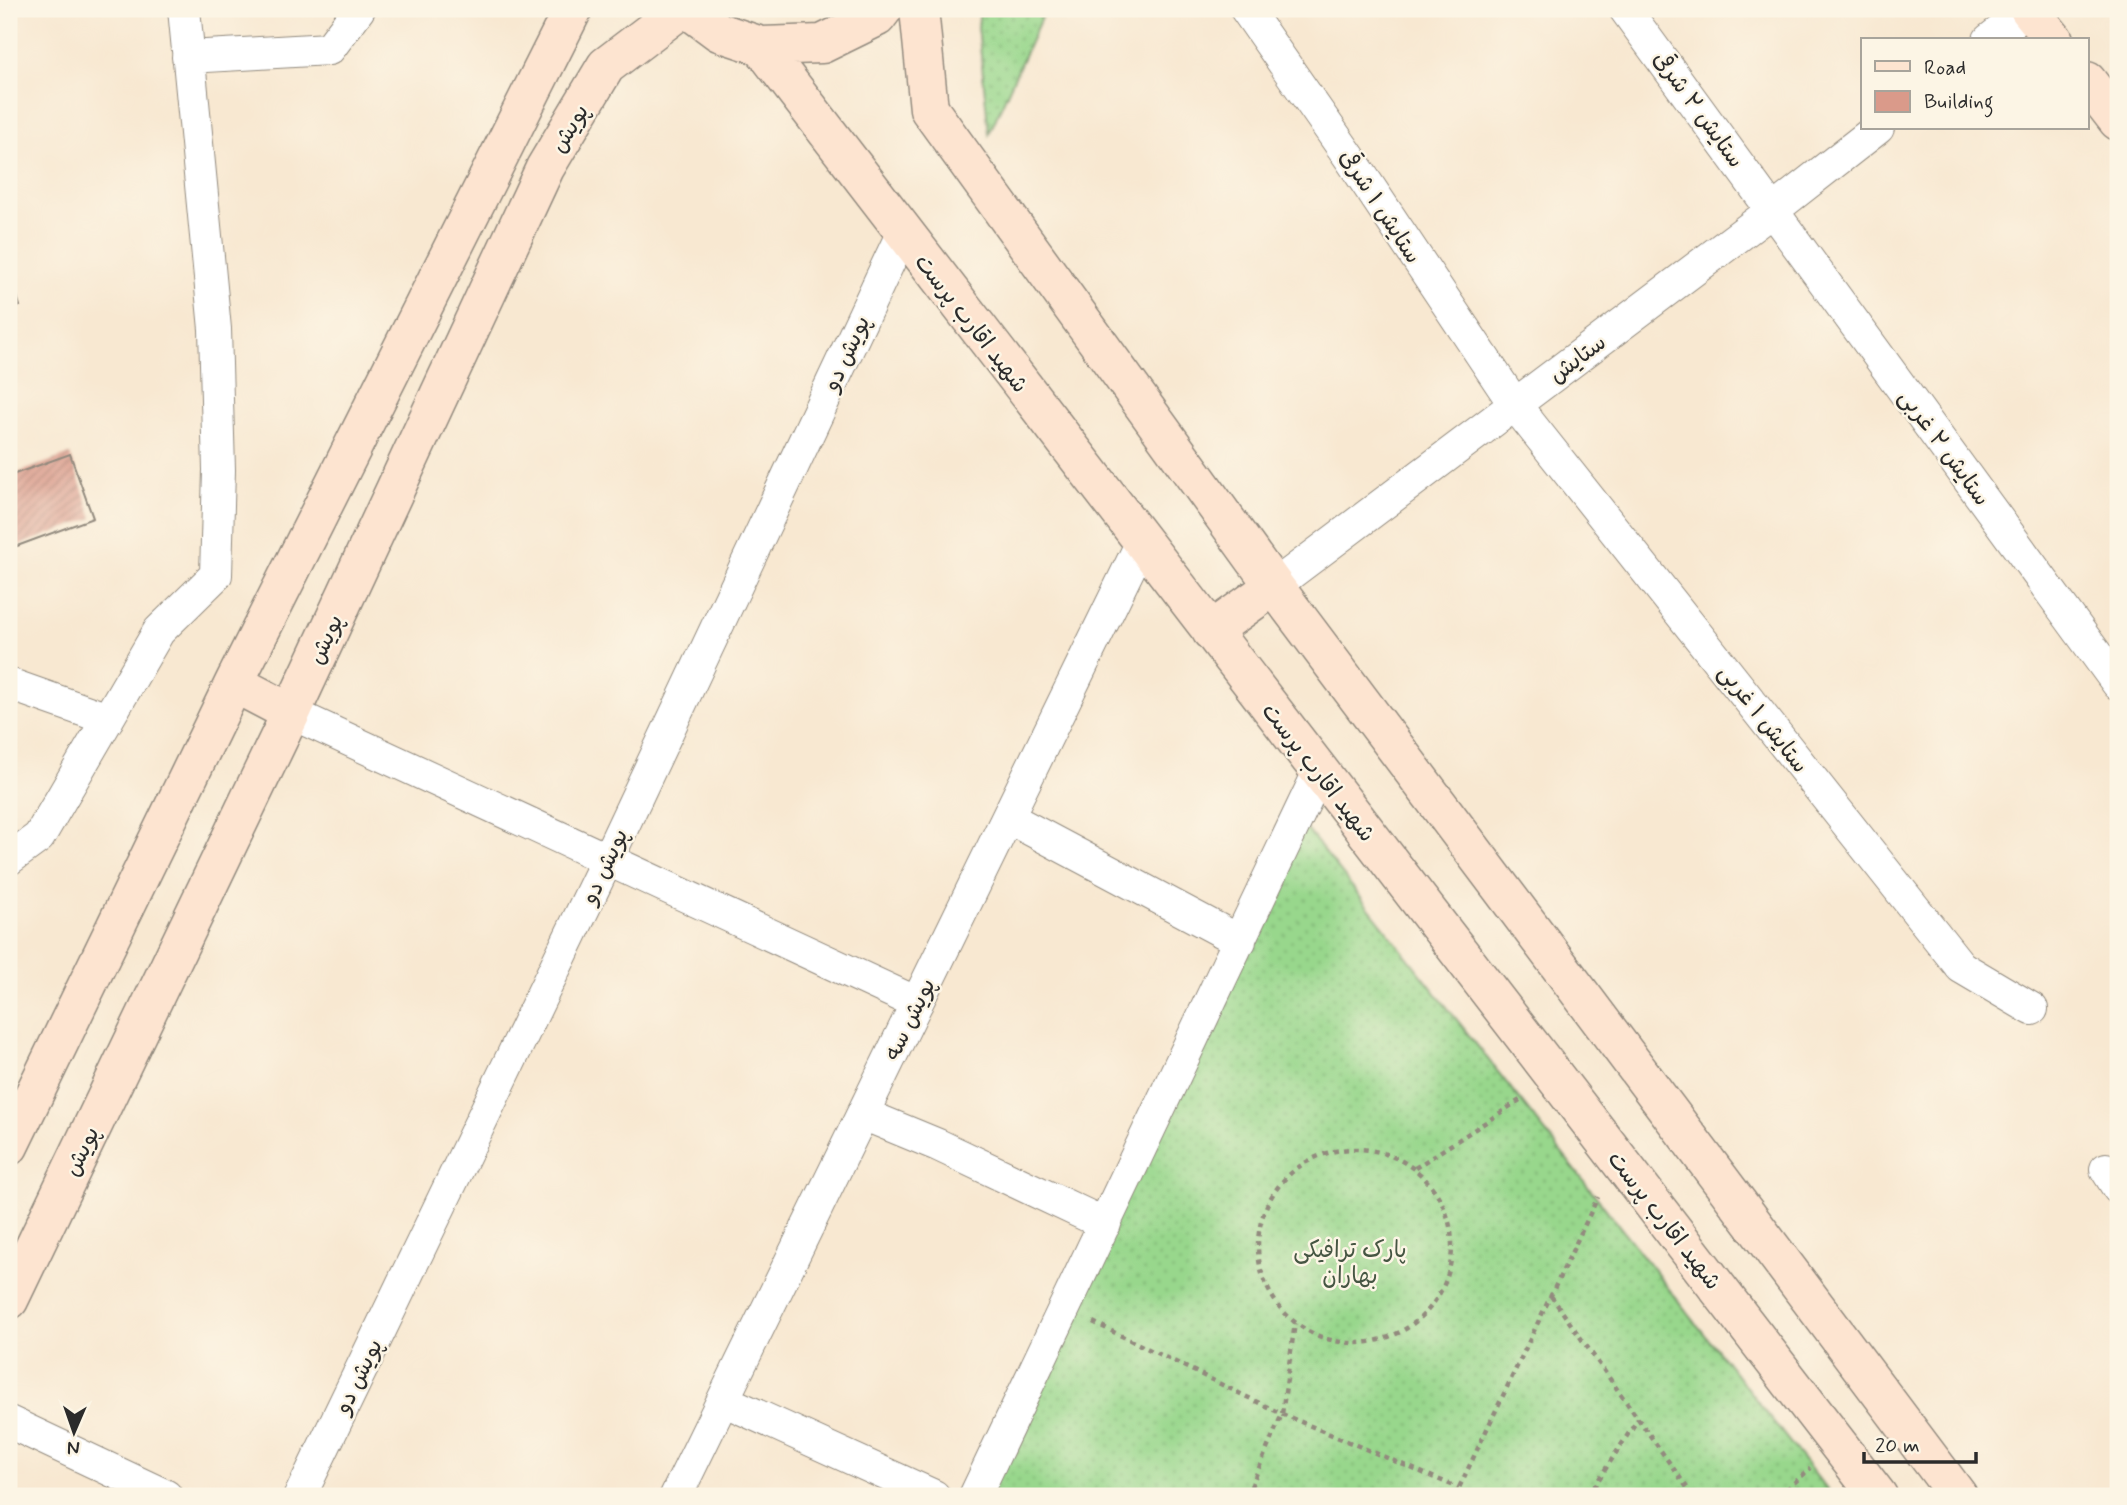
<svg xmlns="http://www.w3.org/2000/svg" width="2127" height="1505" font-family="Mynerve,'Playpen Sans Arabic',sans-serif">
<defs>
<pattern id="grass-dots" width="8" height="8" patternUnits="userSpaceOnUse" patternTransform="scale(1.75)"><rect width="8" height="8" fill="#98d78c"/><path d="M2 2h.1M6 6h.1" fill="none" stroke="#83b979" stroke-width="1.8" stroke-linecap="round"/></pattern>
<pattern id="building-hatch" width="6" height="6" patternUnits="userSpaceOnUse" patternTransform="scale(1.75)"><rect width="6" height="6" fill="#da9a8a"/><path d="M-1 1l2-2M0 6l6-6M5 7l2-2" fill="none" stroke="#b17e71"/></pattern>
</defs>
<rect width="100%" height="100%" fill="#fcf5e5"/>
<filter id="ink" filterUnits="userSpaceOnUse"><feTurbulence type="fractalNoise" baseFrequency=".0143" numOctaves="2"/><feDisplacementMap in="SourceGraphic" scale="14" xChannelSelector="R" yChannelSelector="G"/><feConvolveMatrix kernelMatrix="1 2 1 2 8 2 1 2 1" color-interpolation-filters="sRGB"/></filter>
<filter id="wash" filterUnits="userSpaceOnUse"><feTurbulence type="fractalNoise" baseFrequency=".00686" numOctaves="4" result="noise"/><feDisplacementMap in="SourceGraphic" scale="28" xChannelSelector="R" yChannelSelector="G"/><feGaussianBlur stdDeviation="1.57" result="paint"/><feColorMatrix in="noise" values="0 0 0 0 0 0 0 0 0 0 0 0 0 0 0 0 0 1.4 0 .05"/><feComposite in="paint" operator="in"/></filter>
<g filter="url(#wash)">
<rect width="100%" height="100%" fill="#f8e8d1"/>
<path fill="url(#grass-dots)" stroke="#62815c" stroke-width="2" d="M980 9H1045L989 134 978 27Z
M1298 818 1832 1496H986Z"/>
<g id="blocks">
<path fill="url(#building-hatch)" d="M9 269 20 306 9 309Z
M70 454 93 518 9 549V476Z"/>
</g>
</g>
<g filter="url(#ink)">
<use href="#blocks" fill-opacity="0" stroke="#928a7e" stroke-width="2"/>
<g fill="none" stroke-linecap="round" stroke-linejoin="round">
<defs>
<path id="minor" d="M1246 9 1350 158 1515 405 1961 967 2032 1009
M1625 9 2118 684
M1989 40 2029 9
M188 57 329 49 359 9
M1274 586 1772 211 1878 128
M9 684 108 719
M291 713 917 1003
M1009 818 1240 941
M9 859 39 837 159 631 216 575 219 470 215 329 184 9
M863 1114 938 1145 1105 1224
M2106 1169 2118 1188
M723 1400 934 1496
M9 1422 166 1496
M300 1496 608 858 903 232
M676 1496 1142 542
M975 1496 1319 772"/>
<path id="secondary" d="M688 9 719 32 761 46 822 44 877 17 883 9
M919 9 929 109 1274 586 1958 1496
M2029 9 2054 40
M761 46 1878 1496
M2087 81 2118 121
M1211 631 1274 586
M234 683 291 713
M9 1146 234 683 573 9
M9 1300 291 713 545 168 606 66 681 9"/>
</defs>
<use href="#minor" stroke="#928a7e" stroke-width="34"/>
<use href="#secondary" stroke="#928a7e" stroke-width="41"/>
<path stroke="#928a7e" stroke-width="4.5" stroke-dasharray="5 5" stroke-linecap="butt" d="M1258 1246a97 97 0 1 1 194 0a97 97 0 1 1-194 0Z
M1415 1168 1523 1098
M1551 1296 1693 1496
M1093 1322 1282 1414 1459 1488
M1247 1496 1282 1414 1295 1323
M1455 1496 1598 1197
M1588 1496 1638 1419
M1779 1496 1811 1468"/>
<use href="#minor" stroke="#fff" stroke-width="32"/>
<use href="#secondary" stroke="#fde4d0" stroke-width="38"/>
</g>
</g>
<g text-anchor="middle" stroke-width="5" stroke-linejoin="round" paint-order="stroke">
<g font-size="23" fill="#2b2b2b" stroke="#fcf5e5">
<text transform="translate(1699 109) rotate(54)" y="8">ستایش ۲ شرقی</text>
<text transform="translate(569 128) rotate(-59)" y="8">پویش</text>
<text transform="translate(1381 206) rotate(57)" y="8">ستایش ۱ شرقی</text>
<text transform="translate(972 323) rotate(52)" y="8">شهید اقارب پرست</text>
<text transform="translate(846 353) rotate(-65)" y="8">پویش دو</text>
<text transform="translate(1577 358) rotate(-37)" y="8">ستایش</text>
<text transform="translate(1945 447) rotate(54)" y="8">ستایش ۲ غربی</text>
<text transform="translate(325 639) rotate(-65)" y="8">پویش</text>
<text transform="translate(1764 718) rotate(52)" y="8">ستایش ۱ غربی</text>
<text transform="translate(1319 772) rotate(52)" y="8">شهید اقارب پرست</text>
<text transform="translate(604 866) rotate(-65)" y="8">پویش دو</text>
<text transform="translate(909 1019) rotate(-64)" y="8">پویش سه</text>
<text transform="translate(81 1151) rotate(-64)" y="8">پویش</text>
<text transform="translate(1665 1220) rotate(52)" y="8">شهید اقارب پرست</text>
<text transform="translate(358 1376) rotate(-64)" y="8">پویش دو</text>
</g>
<g font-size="23" fill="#465643" stroke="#fcf5e5">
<text x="1350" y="1257">پارک ترافیکی<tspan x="1350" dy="26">بهاران</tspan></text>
</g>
</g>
<rect width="2127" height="1505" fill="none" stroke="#fcf5e5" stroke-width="35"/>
<rect x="1861" y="38" width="228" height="91" fill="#fcf5e5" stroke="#a8a49b" stroke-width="2"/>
<rect x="1875" y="61" width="35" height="10" fill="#fde4d0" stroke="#a8a49b" stroke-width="2"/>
<text x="1924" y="74" font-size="21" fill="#2b2b2b">Road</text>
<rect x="1875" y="91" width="35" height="21" fill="#da9a8a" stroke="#a8a49b" stroke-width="2"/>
<text x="1924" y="108" font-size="21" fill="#2b2b2b">Building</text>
<g transform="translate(74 1432) rotate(182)" stroke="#fcf5e5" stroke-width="5" paint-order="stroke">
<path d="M0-5L12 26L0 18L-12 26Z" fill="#2b2b2b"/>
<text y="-10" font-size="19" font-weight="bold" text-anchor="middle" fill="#2b2b2b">N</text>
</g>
<path d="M1864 1452v10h112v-10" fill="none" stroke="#2b2b2b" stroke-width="3.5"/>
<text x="1875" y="1452" font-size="21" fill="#2b2b2b" stroke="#fcf5e5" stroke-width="5" paint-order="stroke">20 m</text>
</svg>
